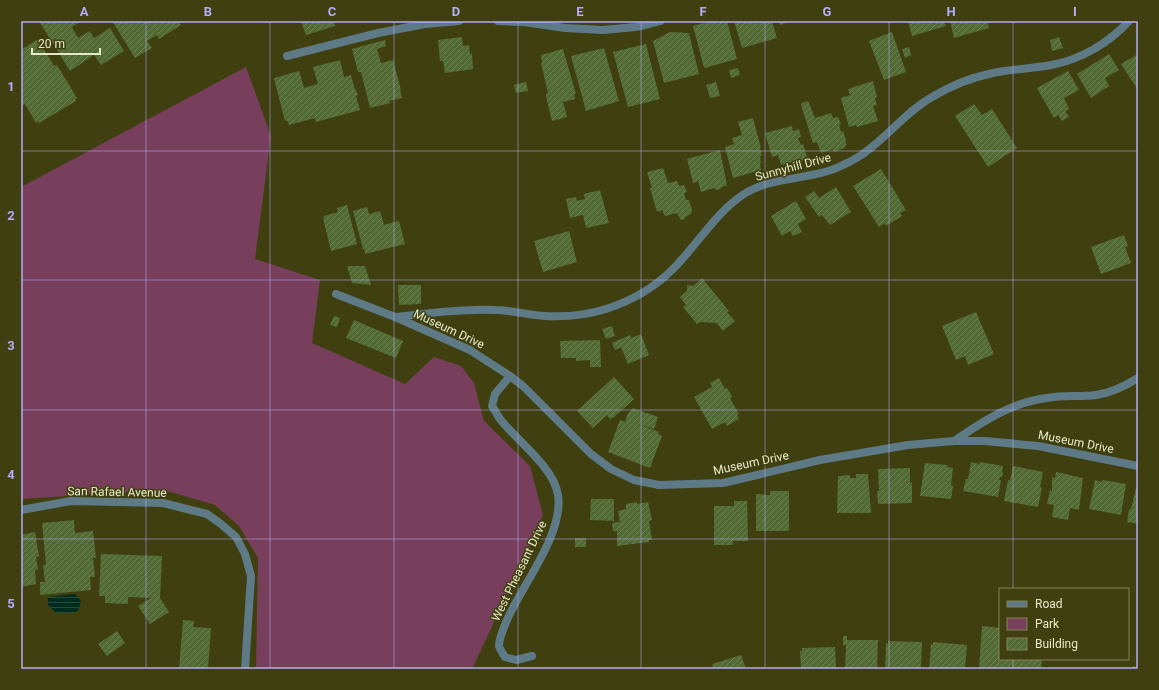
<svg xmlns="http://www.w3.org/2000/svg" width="1159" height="690" font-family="Roboto,sans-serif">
<defs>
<pattern id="water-rules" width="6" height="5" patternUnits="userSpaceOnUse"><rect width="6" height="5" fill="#002b1f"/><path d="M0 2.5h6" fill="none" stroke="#254a3e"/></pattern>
<pattern id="building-hatch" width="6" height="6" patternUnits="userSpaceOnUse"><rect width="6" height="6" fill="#526a34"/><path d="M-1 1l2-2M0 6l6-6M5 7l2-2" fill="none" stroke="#6b7f50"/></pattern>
</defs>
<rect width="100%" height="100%" fill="#3f3f0f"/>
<path fill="#783f5d" d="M246 67 271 136 255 259 320 280 312 343 405 384 434 357 461 366 474 383 484 421 530 466 543 515 520 567 472 669H256L258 558 239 526 215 505 164 490 21 499V187Z"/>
<path fill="url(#water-rules)" d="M75 594 81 601 78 611 73 613H56L48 605V597Z"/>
<path fill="url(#building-hatch)" d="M39 21H82L72 27 78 38 90 31 94 38 110 28 124 51 101 65 94 55 70 71Z
M112 21H178L181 25 159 39 157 35 147 41 152 48 135 58Z
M301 21H334L335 26 306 35Z
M711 21H727L737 59 704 68 693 26Z
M734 21H772L777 38 742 48Z
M779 21H792L780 25Z
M908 21H944L946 26 912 36Z
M950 21H987L989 28 954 38Z
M670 32 689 33 699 74 664 83 653 41Z
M892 32 906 72 884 80 869 41Z
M462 37 463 46 469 45 470 54H472L473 69 445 73 443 61H440L438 40Z
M1059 37 1063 48 1052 51 1050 40Z
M38 39 54 66 57 65 77 98 75 99 76 101 39 123 38 121 36 123 25 104 22 106 21 104V50Z
M385 40 386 46 377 49 381 63 393 60 401 90H400L402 98 389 101 390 103 370 108 361 72H358L352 49Z
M646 44 660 99 628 107 613 52Z
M909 47 911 55 905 58 902 49Z
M604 48 619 101 586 111 571 56Z
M563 49 576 94H574L575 99 563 102 567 117 552 121 547 101 546 94 548 93 541 63H542L541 55Z
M1109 54 1119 70 1105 78 1109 86 1091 98 1077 74Z
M1138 54V90L1121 64Z
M340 60 344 77 351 75 355 90H356L358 95 356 96 360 110 316 122 315 118 289 125 287 120 285 121 274 78 299 71 304 88 318 84 313 67Z
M738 68 740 75 731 78 729 70Z
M1068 71 1079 90 1064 98 1069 109 1065 111 1069 117 1062 121 1058 115 1054 118 1037 88Z
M873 81 877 97 875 98 877 105 873 106 878 121 857 127 856 125 849 127 841 98 850 95 848 89Z
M526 82 528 91 516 93 514 85Z
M716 82 720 96 710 98 706 85Z
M808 101 815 118 831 113 833 118 838 117 841 124 839 125 841 132 843 131 846 140V146L844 148 834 152 833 149 821 153 817 142 813 143 801 105 802 103Z
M974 104 982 115 992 109 1017 148 988 167 955 116Z
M753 118 761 148H760L762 156H760L761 163H760L761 170 733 178 725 147 734 144 732 138 742 135 738 122Z
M792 126 793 131 799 129 801 137 798 138 801 145 803 144 807 157 805 160 799 161V163L795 164 793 162 781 165 778 155 772 157 765 133Z
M720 150 727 185 720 188 721 189 716 190 714 188 701 192 698 181 693 183 687 159Z
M663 168 668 183 677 181 679 186 684 185 687 192 684 193 686 200H689L692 210 691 214 685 217V219L681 220 677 213 665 216 662 210 657 212 650 188H652L647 172Z
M881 169 906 210 900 213 902 216 886 226 885 223 879 227 853 186Z
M836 187 851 212 830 225 822 215 819 217 805 197 814 191 819 198Z
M600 190 609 223 586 228 583 215 570 218 566 199 576 197 577 201 585 199 584 194Z
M796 201 806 219 798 224 802 232 793 236 790 231 782 236 771 216Z
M347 205 357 244 331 251 323 218 324 217V216L338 212 337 208Z
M367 207 369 214 380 211 384 225 399 221 405 244 365 254 364 249H363L353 211Z
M569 231 577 262 543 272 534 241Z
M1124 235 1128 246 1125 247 1131 263 1101 274 1091 247Z
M347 266H365L371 285 352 283Z
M702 278 729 311 727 312 735 321 723 331 717 323 700 322 697 324 683 307 686 305 680 297 687 291V285L693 286Z
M398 285H421V304L399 305Z
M976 312 994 354 968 365 965 356 956 360 942 326Z
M334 316 340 318 337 327 330 325Z
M354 320 403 341 396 358 346 338Z
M612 326 615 336 606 339 602 329Z
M641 334 649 355 628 364 621 347 615 350 612 343 630 335 631 338Z
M600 340 601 367H590V360L576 361V358H561L560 341Z
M614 377 634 399 613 418H612L610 419 607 415 593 428 577 411Z
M719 378 725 389 727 388 732 396 730 398 739 414 737 415 739 419 727 426 725 422 712 429 694 397 712 387 710 383Z
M633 408 658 417 654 429 636 423 659 432 658 434 662 436 650 468 608 452 620 420 625 422 628 413Z
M971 462 979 464 980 462 1003 466 1002 472 1003 473 1002 477H1000L999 480H1001L998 497 963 491 966 479H968Z
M925 463 947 465V467L953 468 951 485 953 486 951 499 920 496Z
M1013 466 1043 472 1040 487H1042L1038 507 1004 501 1008 480H1010Z
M910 468V483L912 482V503L878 504 877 491H879L878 469Z
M1056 472 1083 478 1079 510 1070 508 1068 520 1052 517 1054 505 1047 504 1050 490 1052 491V477L1055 478Z
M856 474H868L871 513H837L838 476 850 475V478H856Z
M1095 480 1102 482 1103 480 1126 484 1121 515 1089 509Z
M1136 488 1138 489V524L1127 522 1129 509H1131Z
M770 491H789V531H756V494L770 495Z
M591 499H614V521L590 520Z
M734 501H747L748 541H733V545H714V506H734Z
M637 502V504L648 502 652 520 649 521 652 540H649V542L617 546V531H613L612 523 620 522 618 511 626 509V504Z
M74 520 75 533 93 531 96 558H93L95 577H90L91 590 40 595V582H45L43 565H46L42 523Z
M35 532 39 556 36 557 38 569 35 570 36 584 21 587V535Z
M575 538H586V547H575Z
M101 554 162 556 160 598 169 612 150 624 138 606 151 598 128 597V604L105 603V596H99Z
M183 620 194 621 193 627 211 628 208 669H179Z
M982 626 1000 628V659H1042L1041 669 979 668Z
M117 631 125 643 107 656 98 644Z
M843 636H847V640H878L877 669H845L846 645H843Z
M888 641 922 642 921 669H885L886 643 888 644Z
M933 642 967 645 965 669H929L931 644 933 645Z
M835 647 836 669H801L800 651H802V648Z
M741 655 746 669H714L712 664Z
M1133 666 1138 667V669H1132Z"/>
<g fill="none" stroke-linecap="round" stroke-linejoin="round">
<path stroke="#5f7a87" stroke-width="8" d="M498 21 524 22 565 28 603 30 636 27 660 21
M287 56 378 33 425 24 459 21
M336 294 395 317 470 350 510 376 523 386 591 454 611 469 634 480 659 485 723 483 820 460 908 445 954 441H985L1038 446 1138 466
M396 317C430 313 461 309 495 310 512 310 528 315 545 316 565 317 587 315 606 309 631 301 655 287 673 269 698 244 715 213 744 194 774 175 812 181 843 165 852 161 861 156 868 150 890 134 907 111 932 97 949 87 969 78 989 74 1009 69 1030 69 1051 65 1080 60 1109 43 1129 21
M510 376 495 394 492 406C495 410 497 415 500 419 517 441 554 467 558 495 564 534 522 585 507 620 504 628 499 637 499 646 500 649 503 654 505 657L516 660 532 656
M954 441C982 422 1012 402 1047 398 1063 395 1080 397 1096 395 1111 393 1125 386 1138 378
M21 510 71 501 163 503 207 514 221 524 236 537 245 554 251 576 245 669"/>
</g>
<path fill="none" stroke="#b4acf9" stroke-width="1" stroke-opacity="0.55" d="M146 21V669M270 21V669M394 21V669M518 21V669M641 21V669M765 21V669M889 21V669M1013 21V589M21 151H1138M21 280H1138M21 410H1138M21 539H1138M1013 659V669"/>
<g text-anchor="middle" stroke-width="3" stroke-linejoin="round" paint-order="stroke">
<g font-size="12" fill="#e7e8c9" stroke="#3f3f0f">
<text transform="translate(793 167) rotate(-15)" y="4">Sunnyhill Drive</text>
<text transform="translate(449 329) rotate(25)" y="4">Museum Drive</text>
<text transform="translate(1076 442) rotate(11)" y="4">Museum Drive</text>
<text transform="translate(751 463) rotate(-12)" y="4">Museum Drive</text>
<text transform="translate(117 492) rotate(1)" y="4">San Rafael Avenue</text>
<text transform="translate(519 571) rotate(-64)" y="4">West Pheasant Drive</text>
</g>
</g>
<rect width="1159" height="690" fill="none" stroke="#3f3f0f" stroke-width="44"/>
<rect x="999" y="588" width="130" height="72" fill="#3f3f0f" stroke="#828359"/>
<rect x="1007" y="601" width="20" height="6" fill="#5f7a87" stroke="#828359"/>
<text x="1035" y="608" font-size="12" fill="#e7e8c9">Road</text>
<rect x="1007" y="618" width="20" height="12" fill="#783f5d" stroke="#828359"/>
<text x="1035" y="628" font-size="12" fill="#e7e8c9">Park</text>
<rect x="1007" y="638" width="20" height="12" fill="url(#building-hatch)" stroke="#828359"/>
<text x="1035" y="648" font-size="12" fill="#e7e8c9">Building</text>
<path d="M32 48v6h68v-6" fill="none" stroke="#e7e8c9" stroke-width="2"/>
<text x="38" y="48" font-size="12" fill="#e7e8c9" stroke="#3f3f0f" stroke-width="3" paint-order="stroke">20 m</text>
<rect x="22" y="22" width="1115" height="646" fill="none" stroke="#b4acf9" stroke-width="1.5"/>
<g font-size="13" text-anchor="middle" font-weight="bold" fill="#b4acf9">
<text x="84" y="16">A</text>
<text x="208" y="16">B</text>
<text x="332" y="16">C</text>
<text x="456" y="16">D</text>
<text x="580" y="16">E</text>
<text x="703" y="16">F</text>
<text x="827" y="16">G</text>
<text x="951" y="16">H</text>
<text x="1075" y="16">I</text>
<text x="11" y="91">1</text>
<text x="11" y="220">2</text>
<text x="11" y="350">3</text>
<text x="11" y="479">4</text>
<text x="11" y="608">5</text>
</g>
</svg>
